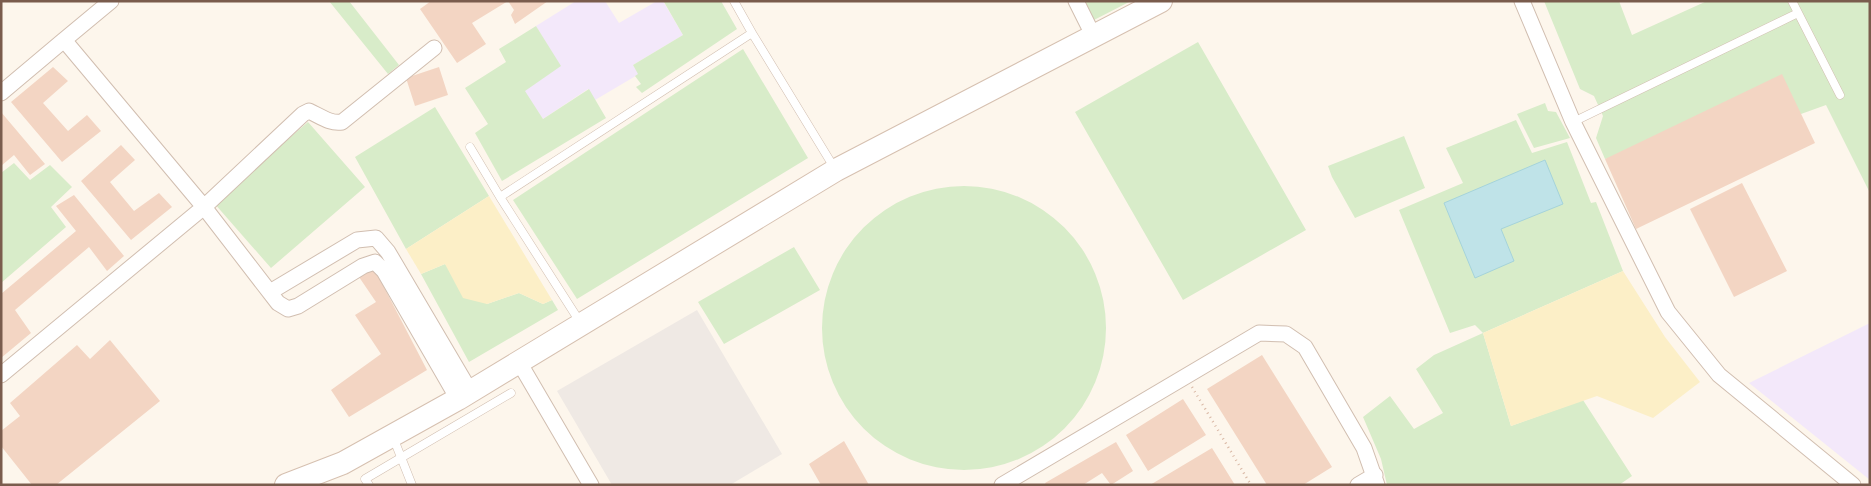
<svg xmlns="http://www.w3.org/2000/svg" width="1871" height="486" font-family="Rubik,sans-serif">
<rect width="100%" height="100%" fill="#fdf6ec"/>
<path fill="#efe9e4" d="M697 310 782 454 730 485H612L557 391Z"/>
<path fill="#f3e8fa" d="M576 1H605L619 23 657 1H663L683 35 633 65 639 74 595 100 588 89 543 119 524 91 560 66 536 26Z
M1870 323V480L1749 383Z"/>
<path fill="#d8ecc9" d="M329 1H349L399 65 388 74Z
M666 1H721L737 29 642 93 636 87 641 84 635 76 638 74 633 65 683 35 664 2Z
M1085 1H1131L1094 20Z
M1544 1H1619L1632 35 1707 1H1870V193L1826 105 1801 114 1605 159 1596 138 1603 116 1594 96 1580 89Z
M536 26 561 66 525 91 543 119 589 89 606 118 502 181 475 133 488 124 465 88 506 62 499 49Z
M1198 42 1306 230 1183 300 1075 112Z
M743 49 808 158 577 299 513 200Z
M1545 103 1548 111 1556 112 1570 138 1534 148 1517 114Z
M435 107 489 196 406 249 355 157Z
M1516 120 1532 153 1567 142 1591 203 1596 202 1623 271 1483 333 1511 426 1583 400 1632 476 1619 485H1387L1381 459 1363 417 1390 396 1414 429 1443 413 1416 369 1434 355 1483 333 1475 325 1450 333 1399 210 1463 183 1446 148Z
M308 122 365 187 271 268 214 203Z
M1404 136 1425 188 1355 218 1332 177 1328 166Z
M14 163 30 180 50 165 72 187 51 207 66 227 1 283V173Z
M822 328a142 142 0 1 1 284 0a142 142 0 1 1-284 0Z
M794 247 820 290 724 344 698 302Z
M445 264 487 304 519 293 543 304 552 300 558 310 469 362 421 274Z"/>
<path fill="#fcefc7" d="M489 196 552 300 543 304 519 293 487 304 463 298 445 264 421 274 406 249Z
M1623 271 1665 337 1700 382 1653 418 1597 396 1511 426 1483 333Z"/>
<path fill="#bfe3e8" stroke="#a5d3da" d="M1545 160 1563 204 1501 229 1514 261 1475 278 1444 203Z"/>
<path fill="#f3d5c3" d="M431 1H548L515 24 511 15 514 10 508 1 472 23 486 44 457 63 420 9Z
M53 67 68 81 43 103 68 131 87 115 101 131 62 162 11 102Z
M439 67 448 95 415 106 406 78Z
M1782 74 1815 143 1636 229 1605 159Z
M1 112 45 164 30 175 14 155 1 166Z
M121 145 135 160 110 182 134 211 159 193 172 207 131 240 81 181Z
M1742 183 1787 271 1734 297 1690 209Z
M74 195 124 256 107 271 89 247 15 310 31 333 1 358V294L76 231 56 206Z
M374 268 427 370 349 417 331 390 381 354 355 315 376 302 359 277Z
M110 340 160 401 56 485H32L1 446V431L20 416 10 403 77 345 90 359Z
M1262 355 1332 467 1303 485H1267L1207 389Z
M1183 399 1206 435 1148 471 1126 435Z
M844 441 869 485H821L809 464Z
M1116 442 1133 471 1111 485 1102 473 1083 485H1046L1045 483Z
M1212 448 1235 485H1150Z"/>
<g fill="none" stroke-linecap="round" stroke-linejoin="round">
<defs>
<path id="lane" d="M734 1 752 33
M1792 1 1840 95
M1573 122 1798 13
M470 147 500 197
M580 322 500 197 752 33 835 169
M393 437 412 485
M369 485 365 479 511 393"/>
<path id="street" d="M1076 1 1093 35
M1522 1 1573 122 1668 312 1719 375 1853 485
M64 40 111 1
M1 93 64 40 204 207 278 303 288 309 298 306 363 266 375 262 384 271 458 399
M270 292 357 240 376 238 388 252 470 391
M519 362 591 485
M1 375 204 207 303 114 309 111C320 116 330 124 342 122L434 48
M1002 485 1259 333 1286 334 1305 347 1364 448 1377 485
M1358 485 1375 475"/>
<path id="secondary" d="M286 485 343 463 458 399 836 170 1161 1"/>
</defs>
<use href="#lane" stroke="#d1beb0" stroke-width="9"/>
<use href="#street" stroke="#d1beb0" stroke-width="17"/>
<use href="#secondary" stroke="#d6c0b0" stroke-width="24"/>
<path stroke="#d9b8a5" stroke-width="2.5" stroke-dasharray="1 4" stroke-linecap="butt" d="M1192 387 1251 485"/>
<use href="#lane" stroke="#fff" stroke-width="8"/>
<use href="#street" stroke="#fff" stroke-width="15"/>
<use href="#secondary" stroke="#fff" stroke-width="22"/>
</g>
<rect width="1871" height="486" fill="none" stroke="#7a5c4d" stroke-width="5"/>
</svg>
